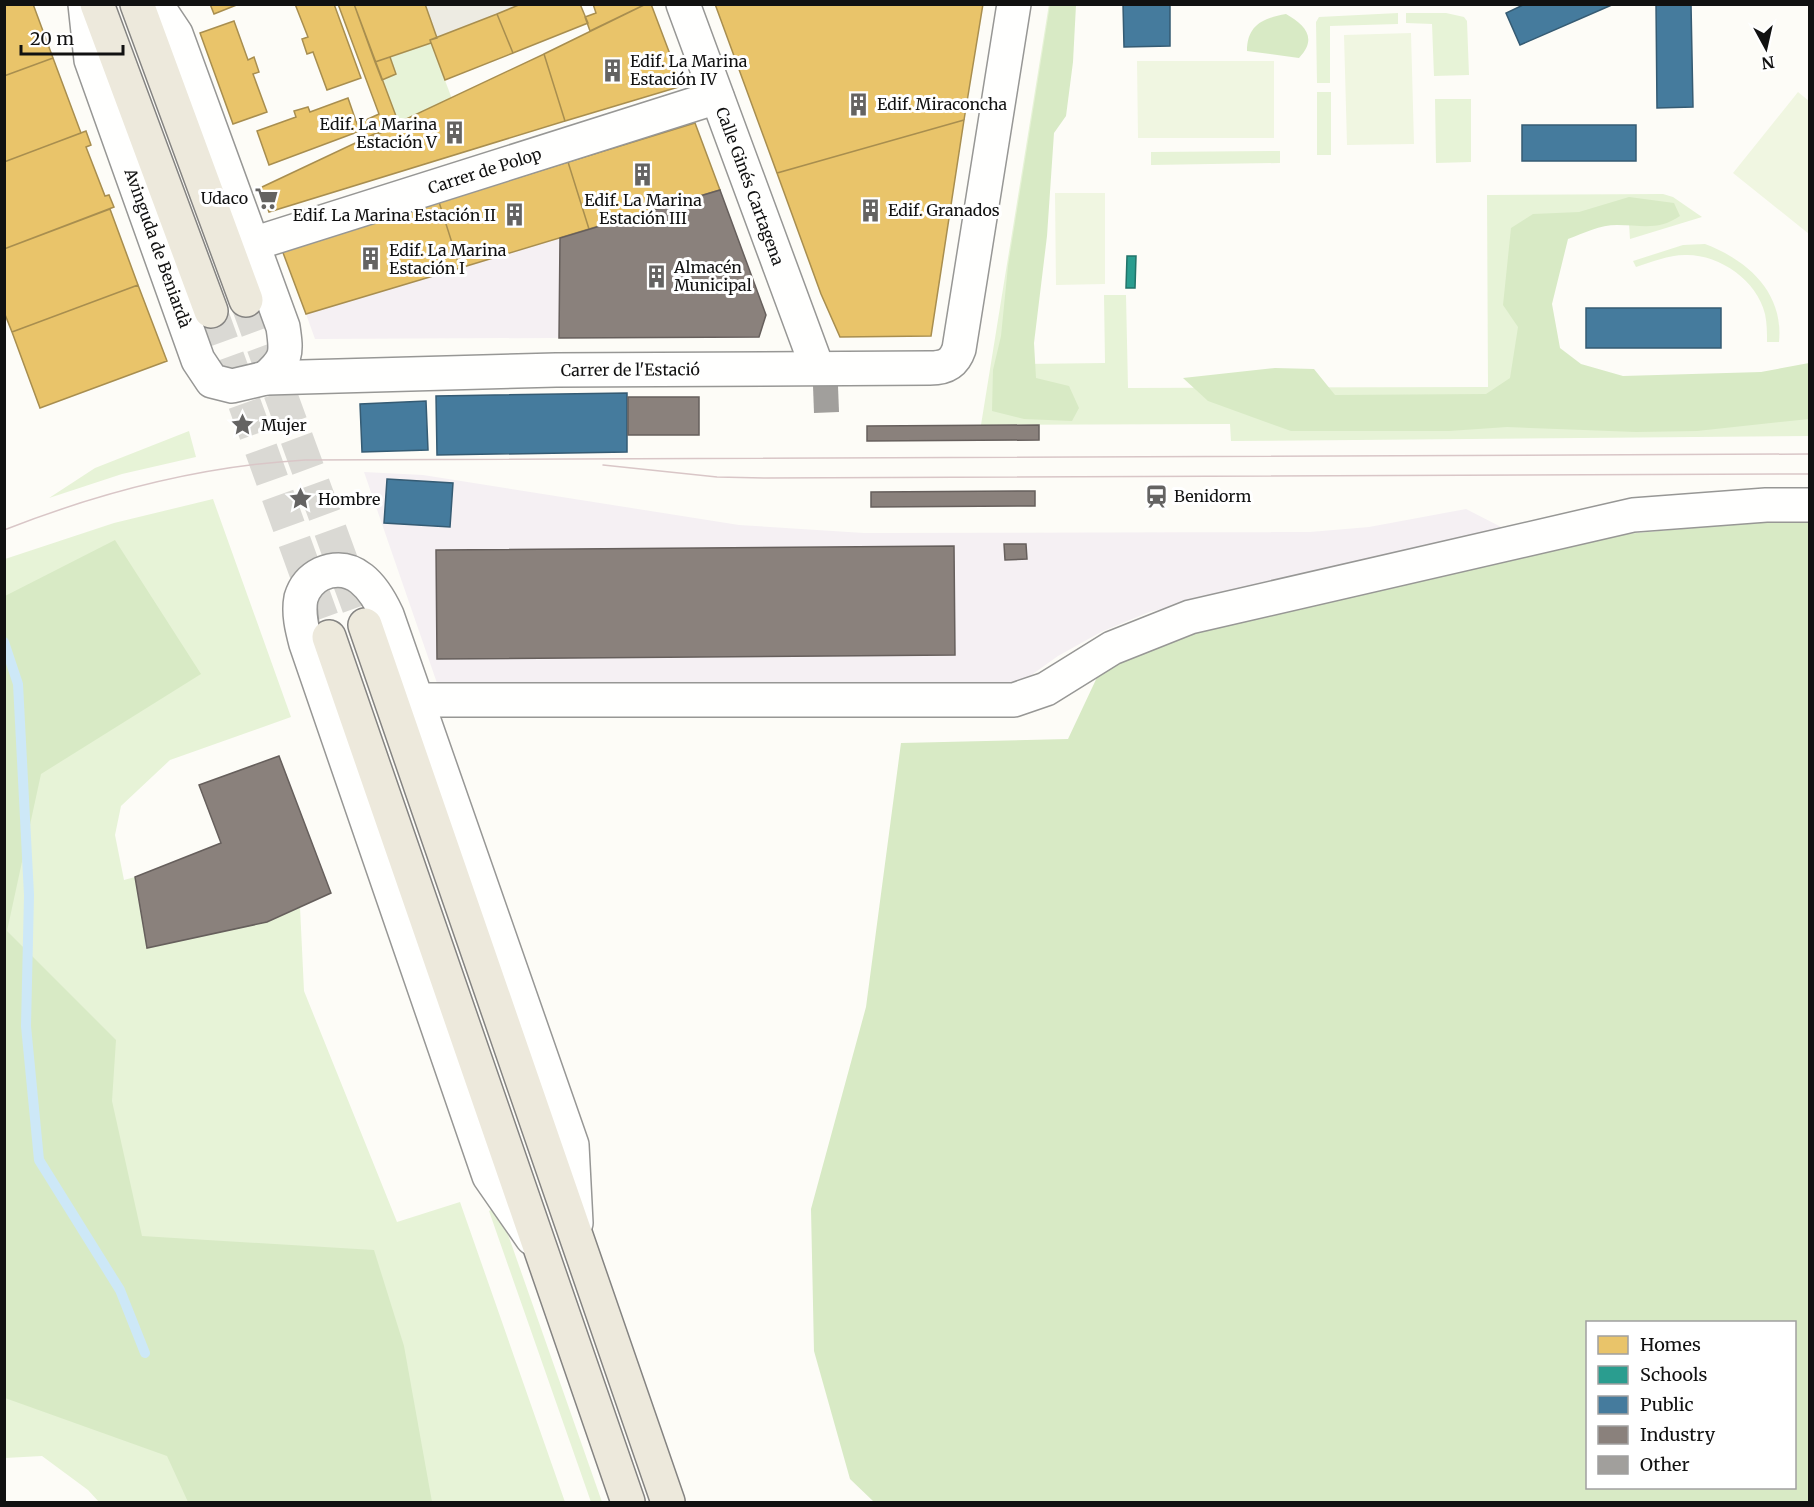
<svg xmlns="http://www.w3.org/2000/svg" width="1814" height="1507" font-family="Merriweather,serif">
<rect width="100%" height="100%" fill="#fdfcf7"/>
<path fill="#f5f0f3" d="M720 190 766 315 759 337 315 339 306 314Z
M364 472 423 475 739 525 864 533 1310 532 1369 527 1466 509 1507 530 1149 612 1101 632 1058 656 1023 681 1003 687 438 686Z"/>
<path fill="#e7f3d7" d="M1049 4 1069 5 1023 364 1105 363 1104 295H1126L1128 388 1488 387 1487 195 1663 194 1673 197 1702 217 1630 239 1629 223 1535 225 1538 387 1810 388 1809 436 1231 441 1230 424 981 425Z
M1398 13V24L1330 26V83H1317L1316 22 1319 17Z
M1406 13H1446L1464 17 1467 21 1469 75 1434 76 1432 24 1406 23Z
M431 43 452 99 399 124 382 80 396 74 390 57Z
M1317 92H1331V155H1317Z
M1435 99H1471V162L1436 163Z
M1280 151V163L1151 165V152Z
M1705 244C1747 260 1784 292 1779 342H1767C1767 333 1767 323 1765 314 1757 280 1719 254 1685 255 1668 255 1652 262 1636 267L1633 261 1683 245Z
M189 431 196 457 122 474 49 498 95 468Z
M213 499 291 717 170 760 121 806 115 835 124 880 135 877 147 947 300 907 304 991 397 1222 460 1202 565 1502H99L88 1490 42 1456 5 1458V559L114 523Z
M498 1206 602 1502H591L489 1211Z"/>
<path fill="#d8eac5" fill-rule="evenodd" d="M1050 5H1076L1073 62 1066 116 1054 133 1047 236 1034 343 1036 378 1069 386 1079 408 1072 421 1024 419 992 411 993 370 1001 336 1008 266Z
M1286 14C1305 25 1318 38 1299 58L1247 51C1247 25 1263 18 1286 14Z
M1629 197 1674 203 1680 216C1658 231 1642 225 1617 225 1600 225 1584 233 1568 239L1552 304 1560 348 1581 364 1623 376 1761 372 1809 363V419L1697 431 1636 432 1507 427 1449 431H1291L1208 401 1183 378 1275 368 1314 369 1335 395 1486 394 1510 378 1518 327 1503 305 1511 228 1533 214 1579 212Z
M1772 521 1809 522V1502H874L850 1479 814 1351 811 1209 866 1007 901 743 1068 739 1100 671 1185 629 1614 535ZM1588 1322H1794V1488H1588Z
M115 540 201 674 41 774 7 931 116 1040 112 1101 142 1236 374 1250 404 1346 432 1502H188L167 1456 5 1398V596Z"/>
<path fill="#f0f6e1" d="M1411 33 1414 144 1347 145 1344 35Z
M1274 61V138H1138L1137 61Z
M1798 92 1809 101V234L1733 173Z
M1055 193H1105V284L1056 285Z"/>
<path fill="#edebe2" d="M425 4 521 5 437 38Z"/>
<path fill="#e9c46a" stroke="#a88e4f" stroke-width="1.5" d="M4 4H33L53 58 4 76Z
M210 4H239L214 14Z
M295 4H334L361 78 327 90 313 52 307 54 302 39 308 37Z
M338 4H354L399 124 364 141 360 131 269 165 257 131 296 117 294 111 308 107 310 112 348 98 357 124 379 114Z
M354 4H425L437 38 430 40 431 43 375 62Z
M521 4H580L588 23 513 53 497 14Z
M593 4H646L590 31 585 17 596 13Z
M651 4 682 86 565 121 544 54 646 4Z
M715 4H983L964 120 777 173Z
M497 14 513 53 445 80 430 40Z
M234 21 248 60 254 57 259 72 253 74 267 112 233 124 200 33Z
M544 54 565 121 269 212 260 188Z
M390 57 396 74 382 80 375 62Z
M53 58 81 133 4 162V76Z
M964 120 931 336 840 337 821 294 777 173Z
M695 123 720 190 589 229 568 162Z
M86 131 91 145 86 147 105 196 109 195 114 207 4 249V162Z
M568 162 589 229 460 268 439 202Z
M439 202 460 268 306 314 282 250Z
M110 209 138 285 12 332 4 312V249Z
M138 285 167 361 40 408 12 332Z"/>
<path fill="#2a9d8f" stroke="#227369" stroke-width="1.5" d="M1127 256H1136L1135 288H1126Z"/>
<path fill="#457b9d" stroke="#355b73" stroke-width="1.5" d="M1123 4H1170V46L1124 47Z
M1525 4H1614L1520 45 1506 13Z
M1656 4H1691L1693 107 1657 108Z
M1522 125H1636V161H1522Z
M1586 308H1721V348H1586Z
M627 393V452L437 455 436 396Z
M426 401 428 450 362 452 360 404Z
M387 479 453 483 450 527 384 523Z"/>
<path fill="#8a817c" stroke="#665f5c" stroke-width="1.5" d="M720 190 766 315 759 337 559 338 560 238Z
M628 397H699V435H628Z
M1039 425V440L867 441V426Z
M1035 491V506L871 507V492Z
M1004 544H1026L1027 559 1005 560Z
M954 546 955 655 437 659 436 550Z
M279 756 331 893 267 922 147 948 135 877 221 843 199 785Z"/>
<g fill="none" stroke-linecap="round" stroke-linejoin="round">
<path stroke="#cde8f7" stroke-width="10" d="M4 642 18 684 29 895 26 1026 39 1160 120 1290 145 1353"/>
</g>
<path fill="#a19f9c" d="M813 386H838L839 412 814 413Z"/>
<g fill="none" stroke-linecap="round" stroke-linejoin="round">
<path stroke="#dad9d4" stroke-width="33" stroke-dasharray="33 16" stroke-linecap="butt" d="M246 300 365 625
M211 311 329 637"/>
<defs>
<g id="minor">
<path id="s1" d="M85 4 91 60 198 360 212 381 232 386 266 378 556 370 930 368C945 368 954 364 959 349L1014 4"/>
<path d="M156 4 176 34 283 327C287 354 287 359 266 378"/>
<path id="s2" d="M683 4 817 367"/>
<path id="s3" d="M253 244 717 97"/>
<path d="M417 700H1014L1046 689 1112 648 1190 617 1633 515 1766 505H1810"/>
<path d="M532 1238 489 1176 306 644C302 629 298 613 301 598 304 588 311 579 321 574 354 560 374 587 387 615L572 1145 576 1223"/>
</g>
<path id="major" d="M97 4 211 311
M137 4 246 300
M365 625 668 1502
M329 637 628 1502"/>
</defs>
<use href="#minor" stroke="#979795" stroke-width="36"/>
<use href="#major" stroke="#858482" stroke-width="36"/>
<use href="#minor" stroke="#fffffe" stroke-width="33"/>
<use href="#major" stroke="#ede9dc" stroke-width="33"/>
<path stroke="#d9c6c7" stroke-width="1.5" d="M603 465 717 477 766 478 1810 474
M4 530C101 492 202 466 305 460L1810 454"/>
</g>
<defs>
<symbol id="building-bare" viewBox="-9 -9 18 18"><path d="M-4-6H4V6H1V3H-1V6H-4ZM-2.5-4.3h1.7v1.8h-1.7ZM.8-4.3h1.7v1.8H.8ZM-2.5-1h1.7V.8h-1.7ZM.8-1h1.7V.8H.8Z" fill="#646362" stroke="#fff" stroke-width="2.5" paint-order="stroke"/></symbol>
<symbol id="supermarket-bare" viewBox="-9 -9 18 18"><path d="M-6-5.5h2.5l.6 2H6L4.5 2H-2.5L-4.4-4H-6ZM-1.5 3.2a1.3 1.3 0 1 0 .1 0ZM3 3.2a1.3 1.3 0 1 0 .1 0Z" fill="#646362" stroke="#fff" stroke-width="2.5" paint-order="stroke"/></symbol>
<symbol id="sight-bare" viewBox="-9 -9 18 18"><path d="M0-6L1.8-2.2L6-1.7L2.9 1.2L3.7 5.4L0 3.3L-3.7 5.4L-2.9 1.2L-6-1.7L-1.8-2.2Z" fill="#646362" stroke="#fff" stroke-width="2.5" paint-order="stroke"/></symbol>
<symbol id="station-bare" viewBox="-9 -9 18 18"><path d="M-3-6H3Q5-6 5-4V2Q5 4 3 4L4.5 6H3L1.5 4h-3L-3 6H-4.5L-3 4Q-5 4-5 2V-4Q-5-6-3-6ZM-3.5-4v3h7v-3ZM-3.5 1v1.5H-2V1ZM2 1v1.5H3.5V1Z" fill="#646362" stroke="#fff" stroke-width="2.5" paint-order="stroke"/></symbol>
</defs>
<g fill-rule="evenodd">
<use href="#building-bare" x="596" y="54" width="33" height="33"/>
<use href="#building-bare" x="842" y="88" width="33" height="33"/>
<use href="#building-bare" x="438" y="116" width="33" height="33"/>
<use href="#building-bare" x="626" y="158" width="33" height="33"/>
<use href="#supermarket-bare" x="250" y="182" width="33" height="33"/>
<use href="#building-bare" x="854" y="194" width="33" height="33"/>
<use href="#building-bare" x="498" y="198" width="33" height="33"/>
<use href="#building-bare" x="354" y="242" width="33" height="33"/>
<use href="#building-bare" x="640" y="260" width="33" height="33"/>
<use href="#sight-bare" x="226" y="408" width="33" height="33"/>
<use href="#station-bare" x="1140" y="480" width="33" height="33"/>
<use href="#sight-bare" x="284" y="482" width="33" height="33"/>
</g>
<g text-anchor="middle" stroke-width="6" stroke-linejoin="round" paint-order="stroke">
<g font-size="16" fill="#111" stroke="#fff" text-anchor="start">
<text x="630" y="67">Edif. La Marina<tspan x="630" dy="18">Estación IV</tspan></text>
<text x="877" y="110">Edif. Miraconcha</text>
<text x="437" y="130" text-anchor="end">Edif. La Marina<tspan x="437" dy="18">Estación V</tspan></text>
<text x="248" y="204" text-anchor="end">Udaco</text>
<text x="643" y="206" text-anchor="middle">Edif. La Marina<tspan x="643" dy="18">Estación III</tspan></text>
<text x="888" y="216">Edif. Granados</text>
<text x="496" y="221" text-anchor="end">Edif. La Marina Estación II</text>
<text x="389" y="256">Edif. La Marina<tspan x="389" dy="18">Estación I</tspan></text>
<text x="674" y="273">Almacén<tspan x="674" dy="18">Municipal</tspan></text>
<text x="261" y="431">Mujer</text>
<text x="1174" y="502">Benidorm</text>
<text x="318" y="505">Hombre</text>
</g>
<g font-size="16" fill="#111" stroke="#fff">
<text dy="6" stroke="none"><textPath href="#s3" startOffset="243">Carrer de Polop</textPath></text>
<text dy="6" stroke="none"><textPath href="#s2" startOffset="194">Calle Ginés Cartagena</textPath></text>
<text dy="6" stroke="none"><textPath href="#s1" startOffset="256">Avinguda de Beniardà</textPath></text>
<text dy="6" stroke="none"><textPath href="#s1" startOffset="820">Carrer de l'Estació</textPath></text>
</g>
</g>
<rect width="1814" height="1507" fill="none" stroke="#111111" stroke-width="12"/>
<rect x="1586" y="1321" width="210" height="168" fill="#ffffff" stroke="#a0a0a0" stroke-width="1.5"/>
<rect x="1598" y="1336" width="30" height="18" fill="#e9c46a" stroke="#a0a0a0" stroke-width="1.5"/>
<text x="1640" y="1351" font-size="18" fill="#111111">Homes</text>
<rect x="1598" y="1366" width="30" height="18" fill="#2a9d8f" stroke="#a0a0a0" stroke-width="1.5"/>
<text x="1640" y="1381" font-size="18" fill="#111111">Schools</text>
<rect x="1598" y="1396" width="30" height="18" fill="#457b9d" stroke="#a0a0a0" stroke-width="1.5"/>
<text x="1640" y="1411" font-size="18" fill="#111111">Public</text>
<rect x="1598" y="1426" width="30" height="18" fill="#8a817c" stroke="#a0a0a0" stroke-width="1.5"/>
<text x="1640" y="1441" font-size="18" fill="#111111">Industry</text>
<rect x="1598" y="1456" width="30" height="18" fill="#a19f9c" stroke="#a0a0a0" stroke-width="1.5"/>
<text x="1640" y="1471" font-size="18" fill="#111111">Other</text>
<g transform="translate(1766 48) rotate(172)" stroke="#ffffff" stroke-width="4.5" paint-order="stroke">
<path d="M0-4.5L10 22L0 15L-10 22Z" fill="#111111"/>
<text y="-9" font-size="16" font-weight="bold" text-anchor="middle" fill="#111111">N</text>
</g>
<path d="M21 45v9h102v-9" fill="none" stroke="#111111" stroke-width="3"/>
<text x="30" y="45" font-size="18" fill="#111111" stroke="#ffffff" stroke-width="4.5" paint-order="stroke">20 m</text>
</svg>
